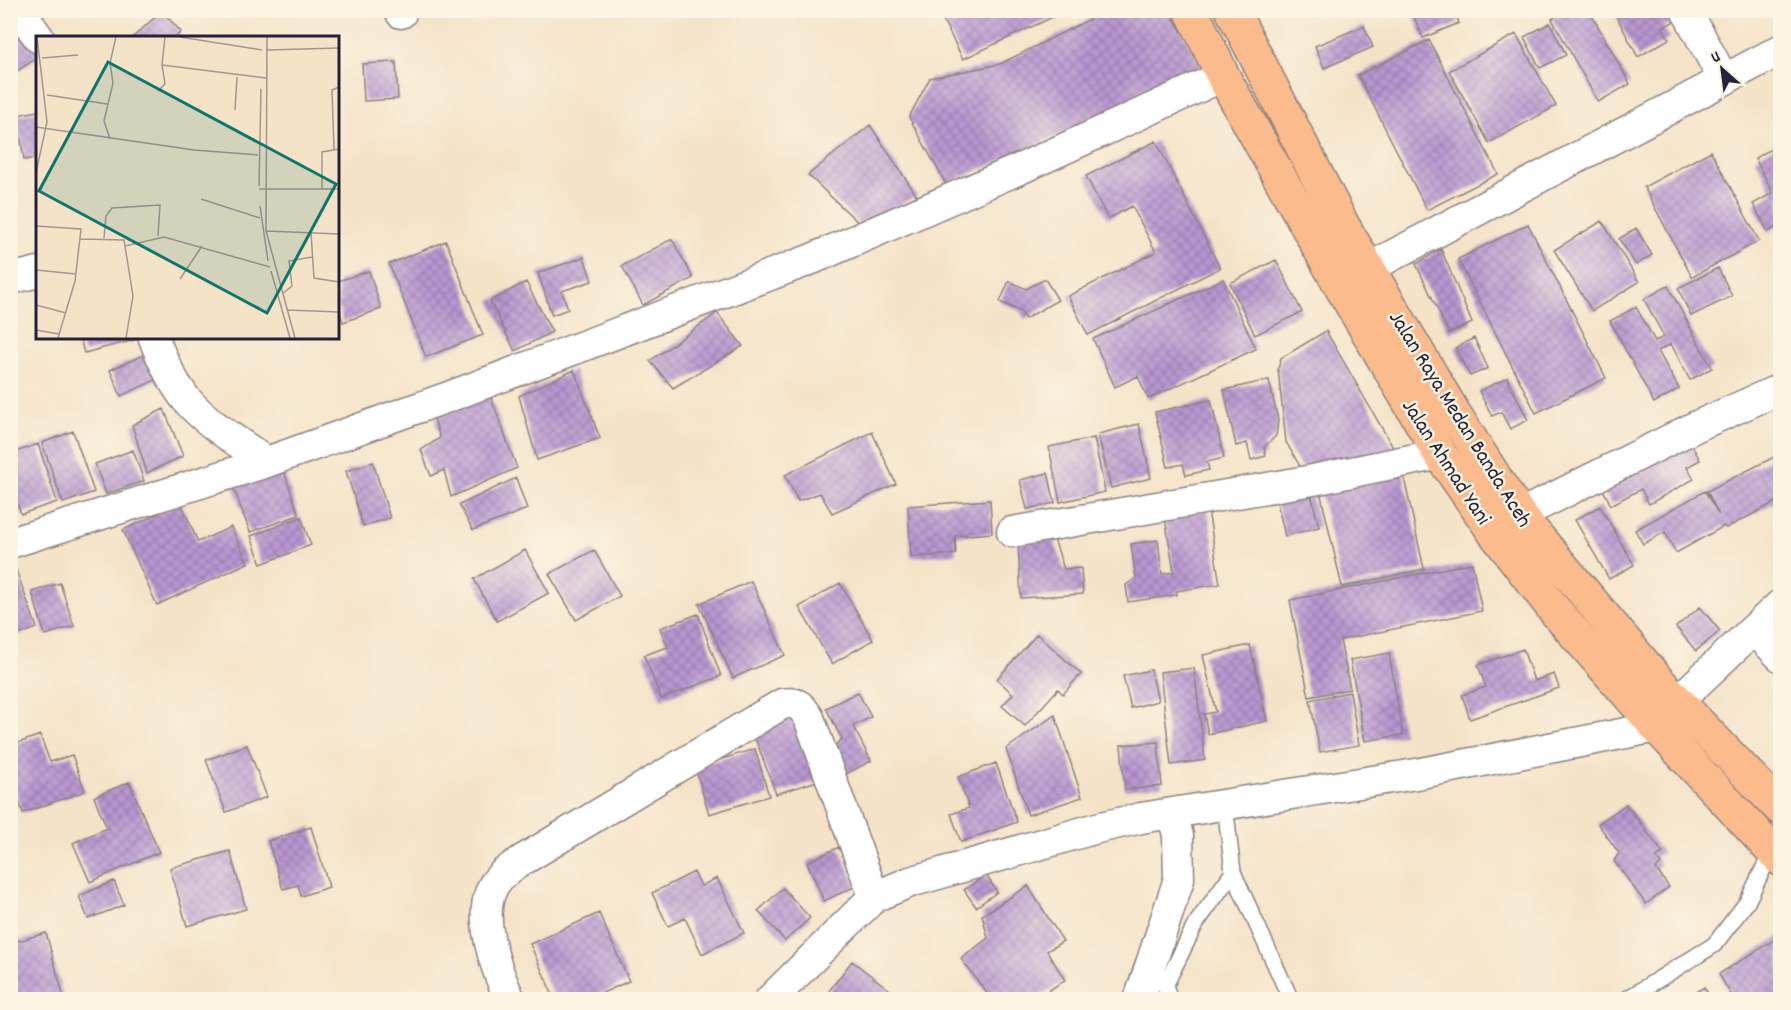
<svg xmlns="http://www.w3.org/2000/svg" width="1791" height="1010" font-family="Dekko,sans-serif">
<defs>
<pattern id="building-cross-hatch" width="8" height="8" patternUnits="userSpaceOnUse" patternTransform="scale(1.5)"><rect width="8" height="8" fill="#b997d2"/><path d="M0 0l8 8M0 8l8-8" fill="none" stroke="#967bac"/></pattern>
</defs>
<rect width="100%" height="100%" fill="#fcf5e5"/>
<filter id="ink" filterUnits="userSpaceOnUse"><feTurbulence type="fractalNoise" baseFrequency=".0167" numOctaves="2"/><feDisplacementMap in="SourceGraphic" scale="12" xChannelSelector="R" yChannelSelector="G"/><feConvolveMatrix kernelMatrix="1 2 1 2 8 2 1 2 1" color-interpolation-filters="sRGB"/></filter>
<filter id="wash" filterUnits="userSpaceOnUse"><feTurbulence type="fractalNoise" baseFrequency=".008" numOctaves="4" result="noise"/><feDisplacementMap in="SourceGraphic" scale="24" xChannelSelector="R" yChannelSelector="G"/><feGaussianBlur stdDeviation="1.35" result="paint"/><feColorMatrix in="noise" values="0 0 0 0 0 0 0 0 0 0 0 0 0 0 0 0 0 1.4 0 .05"/><feComposite in="paint" operator="in"/></filter>
<g filter="url(#wash)">
<rect width="100%" height="100%" fill="#f5e3c8"/>
<g id="blocks">
<path fill="url(#building-cross-hatch)" d="M938 10H1068L963 59Z
M1108 10H1169L1206 72 946 184 909 117 930 78 1000 64Z
M1411 10H1454L1459 23 1423 38Z
M1566 10H1589L1630 84 1598 102 1552 19Z
M1613 10H1677L1681 18 1663 27 1669 39 1638 57Z
M162 11 181 32 175 38H132Z
M22 22 38 46V57L14 73 10 67V29Z
M1550 23 1566 55 1540 68 1524 37Z
M1364 26 1373 47 1324 68 1315 46Z
M1516 34 1556 106 1489 143 1449 71Z
M1429 40 1498 174 1427 210 1358 75Z
M396 62 398 99 364 101 362 64Z
M38 111V158L24 160 17 115Z
M870 125 917 196 860 224 808 175Z
M1156 141 1220 268 1088 335 1068 296 1156 252 1132 206 1108 219 1086 176Z
M1780 144V225L1768 232 1753 204 1773 193 1755 158Z
M1711 151 1759 241 1692 277 1644 187Z
M1602 221 1639 282 1592 311 1554 250Z
M1528 224 1606 378 1536 413 1458 259Z
M1636 228 1652 255 1636 265 1619 239Z
M672 239 693 278 643 305 622 266Z
M446 241 483 335 426 357 389 264Z
M1441 249 1472 323 1449 333 1416 264Z
M584 257 592 281 562 291 568 309 552 315 538 273Z
M1276 260 1302 312 1255 335 1230 283Z
M1718 268 1732 296 1691 316 1678 288Z
M369 271 381 309 343 322 338 306V281Z
M1045 279 1058 300 1025 319 1020 311 1000 302 1009 281 1026 289Z
M1223 279 1256 349 1148 399 1138 376 1115 387 1093 339Z
M526 282 552 332 515 351 490 301Z
M1668 286 1712 368 1690 380 1671 344 1658 351 1679 389 1654 403 1610 321 1636 307 1655 341 1664 337 1644 299Z
M717 313 743 346 673 388 650 361Z
M1326 331 1395 451 1301 468 1286 442 1278 369 1281 358Z
M80 338H142L84 353Z
M1474 338 1488 368 1470 376 1455 348Z
M146 354 158 379 121 396 110 370Z
M574 370 600 438 537 460 519 396Z
M1507 378 1528 420 1510 429 1501 412 1492 416 1479 391Z
M1269 380 1278 420 1276 436 1264 447 1266 456 1251 460 1247 443 1236 446 1224 390Z
M490 395 517 468 451 497 444 470 431 476 421 450 440 438 434 419Z
M1211 400 1224 458 1207 462 1209 470 1186 475 1183 464 1168 467 1155 412Z
M164 409 183 456 147 473 132 425Z
M1139 424 1151 478 1111 488 1098 434Z
M73 431 94 492 63 503 42 443Z
M872 432 896 484 832 513 820 493 798 501 785 475Z
M1685 433 1700 460 1687 467 1694 479 1649 504 1641 489 1611 505 1598 480Z
M1094 438 1105 492 1060 502 1049 447Z
M38 444 57 502 21 514 10 482V454Z
M133 450 144 481 106 494 95 464Z
M1780 454V500L1726 528 1724 526 1676 553 1665 532 1643 544 1635 530 1705 491 1719 515 1707 491Z
M373 462 390 518 363 526 346 471Z
M282 466 299 515 250 532 232 484Z
M1048 473 1055 503 1027 509 1020 480Z
M1403 473 1424 569 1342 587 1320 491Z
M516 478 527 509 473 530 459 505Z
M1310 490 1319 527 1285 536 1276 498Z
M10 497 16 511 10 513Z
M990 500 992 533 955 536 956 554 911 557 908 506Z
M181 503 198 542 231 527 248 563 157 605 123 530Z
M1600 506 1634 565 1609 579 1575 520Z
M1208 510 1220 584 1176 591 1177 595 1128 602 1126 585 1136 578 1131 544 1158 540 1162 574 1174 572 1165 517Z
M301 517 311 545 261 564 251 536Z
M1054 539 1064 569 1081 568 1083 594 1021 598 1018 542Z
M525 550 549 593 497 621 474 579Z
M594 550 620 596 576 620 549 574Z
M1472 563 1482 611 1340 640 1350 689 1309 697 1290 600Z
M15 567 37 628 10 638V568Z
M751 581 785 655 733 678 699 604Z
M60 583 74 626 45 635 32 592Z
M840 583 873 640 832 664 799 607Z
M1700 607 1720 631 1696 651 1676 627Z
M698 614 721 676 661 699 644 655 668 647 660 628Z
M1037 634 1081 674 1063 694 1058 689 1025 726 1002 706 1013 694 997 679Z
M1250 645 1267 721 1208 734 1204 714 1216 712 1203 655Z
M1523 649 1534 681 1554 674 1559 688 1470 719 1462 695 1486 687 1478 665Z
M1389 653 1403 735 1365 741 1350 660Z
M1194 668 1205 760 1171 765 1160 672Z
M1151 670 1158 701 1131 708 1123 676Z
M858 692 871 717 853 726 871 761 844 775 831 750 842 739 826 708Z
M1350 692 1359 745 1320 752 1310 700Z
M792 710 817 781 776 794 753 732Z
M1055 715 1082 797 1028 815 1006 749Z
M40 735 50 762 72 755 85 791 23 813 10 776V746Z
M1158 742 1162 786 1125 790 1121 745Z
M247 745 267 797 226 812 206 760Z
M755 749 769 796 709 814 695 767Z
M996 763 1017 822 961 842 951 814 969 808 958 777Z
M129 782 159 852 90 882 73 843 107 828 94 797Z
M1626 804 1663 853 1656 857 1661 864 1656 869 1669 887 1646 904 1614 861 1619 853 1598 824Z
M311 827 329 887 301 896 298 885 283 889 268 841Z
M839 847 856 886 824 901 807 862Z
M230 851 246 909 187 926 170 868Z
M694 872 701 886 717 878 744 933 702 954 685 918 668 926 652 893Z
M986 875 997 892 976 907 964 890Z
M114 881 124 905 88 919 79 896Z
M1028 886 1063 941 1047 951 1065 980 1034 1000H985L989 996 961 959 988 938 982 915Z
M783 888 810 918 785 941 758 911Z
M599 913 629 981 587 1000H555L530 944Z
M46 933 64 998 10 1000V943Z
M1780 936V1000H1734L1719 974Z
M852 961 903 1000H822Z
M1704 987 1712 1000H1683Z"/>
</g>
</g>
<g filter="url(#ink)">
<use href="#blocks" fill-opacity="0" stroke="#8c8282" stroke-width="1.5"/>
<g fill="none" stroke-linecap="round" stroke-linejoin="round">
<defs>
<path id="lane" d="M1233 872 1291 1000
M1170 1000 1165 986 1195 925 1233 872 1225 805
M1625 1000 1714 945 1747 902 1772 851"/>
<path id="street" d="M23 10 31 27 39 38
M1686 10 1724 80
M401 13V10
M10 279 38 272
M1346 280 1780 50
M154 338C162 360 171 380 186 399 207 424 240 443 267 462
M1519 515 1697 426 1780 389
M1012 532 1313 480 1440 454
M10 543 267 462 451 396 812 259 1024 167 1223 76
M1780 605 1754 629 1780 656
M1677 702 1754 629
M510 1000C496 969 472 907 499 878 505 871 514 866 521 861L782 704C797 701 801 705 809 718L874 897
M770 1000 874 897 910 882 1097 828 1141 818 1416 774 1657 727
M1139 1000 1179 879 1178 836 1173 814"/>
<path id="primary" d="M1191 10 1223 76 1339 283 1440 454 1494 532 1556 612 1657 727 1780 859
M1232 10 1343 226 1453 412 1519 515 1659 682 1780 808"/>
</defs>
<use href="#lane" stroke="#8c8282" stroke-width="18"/>
<use href="#street" stroke="#8c8282" stroke-width="33"/>
<use href="#primary" stroke="#8c8282" stroke-width="36"/>
<use href="#lane" stroke="#fff" stroke-width="15"/>
<use href="#street" stroke="#fff" stroke-width="30"/>
<use href="#primary" stroke="#fbbb8c" stroke-width="33"/>
</g>
</g>
<g text-anchor="middle" stroke-width="5" stroke-linejoin="round" paint-order="stroke">
<g font-size="22" fill="#22223b" stroke="#fcf5e5">
<text transform="translate(1462 418) rotate(58)" y="8">Jalan Raya Medan Banda Aceh</text>
<text transform="translate(1448 461) rotate(57)" y="8">Jalan Ahmad Yani</text>
</g>
</g>
<g transform="translate(36 36)">
<rect width="303" height="303" fill="#f5e3c8"/>
<path fill="none" stroke="#a19690" stroke-width="1.5" d="M144 1 226 14M231 1 230 195 259 302M230 14 303 12M6 22 42 19M126 29 230 42M122 55 129 48 126 29 129 1M11 59 71 68M199 74 201 41M0 91 158 114 222 119M74 103 68 85 77 47 74 27 80 1M298 113 296 54 303 51M0 137 11 86 1 1M223 150 225 53M223 153H303M286 153V116L303 113M165 163 224 182M224 170 232 225M0 190 45 193 39 245 22 302M230 195 303 198M275 197 278 242 303 246M68 202 70 180 76 172 124 169 122 200M44 203 88 204 97 260 90 302M89 210 128 201 234 231M0 234 40 238M235 235 254 302M144 243 166 210M246 258 256 250 253 225 276 221M0 269 30 277M251 274 303 276M0 294 23 298"/>
<path fill="#0f766e" fill-opacity="0.15" stroke="#0f766e" stroke-width="3" d="M72 26 300 148 231 277 3 155Z"/>
<rect width="303" height="303" fill="none" stroke="#22223b" stroke-width="3"/>
</g>
<rect width="1791" height="1010" fill="none" stroke="#fcf5e5" stroke-width="36"/>
<g transform="translate(1722 69) rotate(332)" stroke="#fcf5e5" stroke-width="4.5" paint-order="stroke">
<path d="M0-4.5L10 22L0 15L-10 22Z" fill="#22223b"/>
<text y="-9" font-size="16" font-weight="bold" text-anchor="middle" fill="#22223b">U</text>
</g>
</svg>
